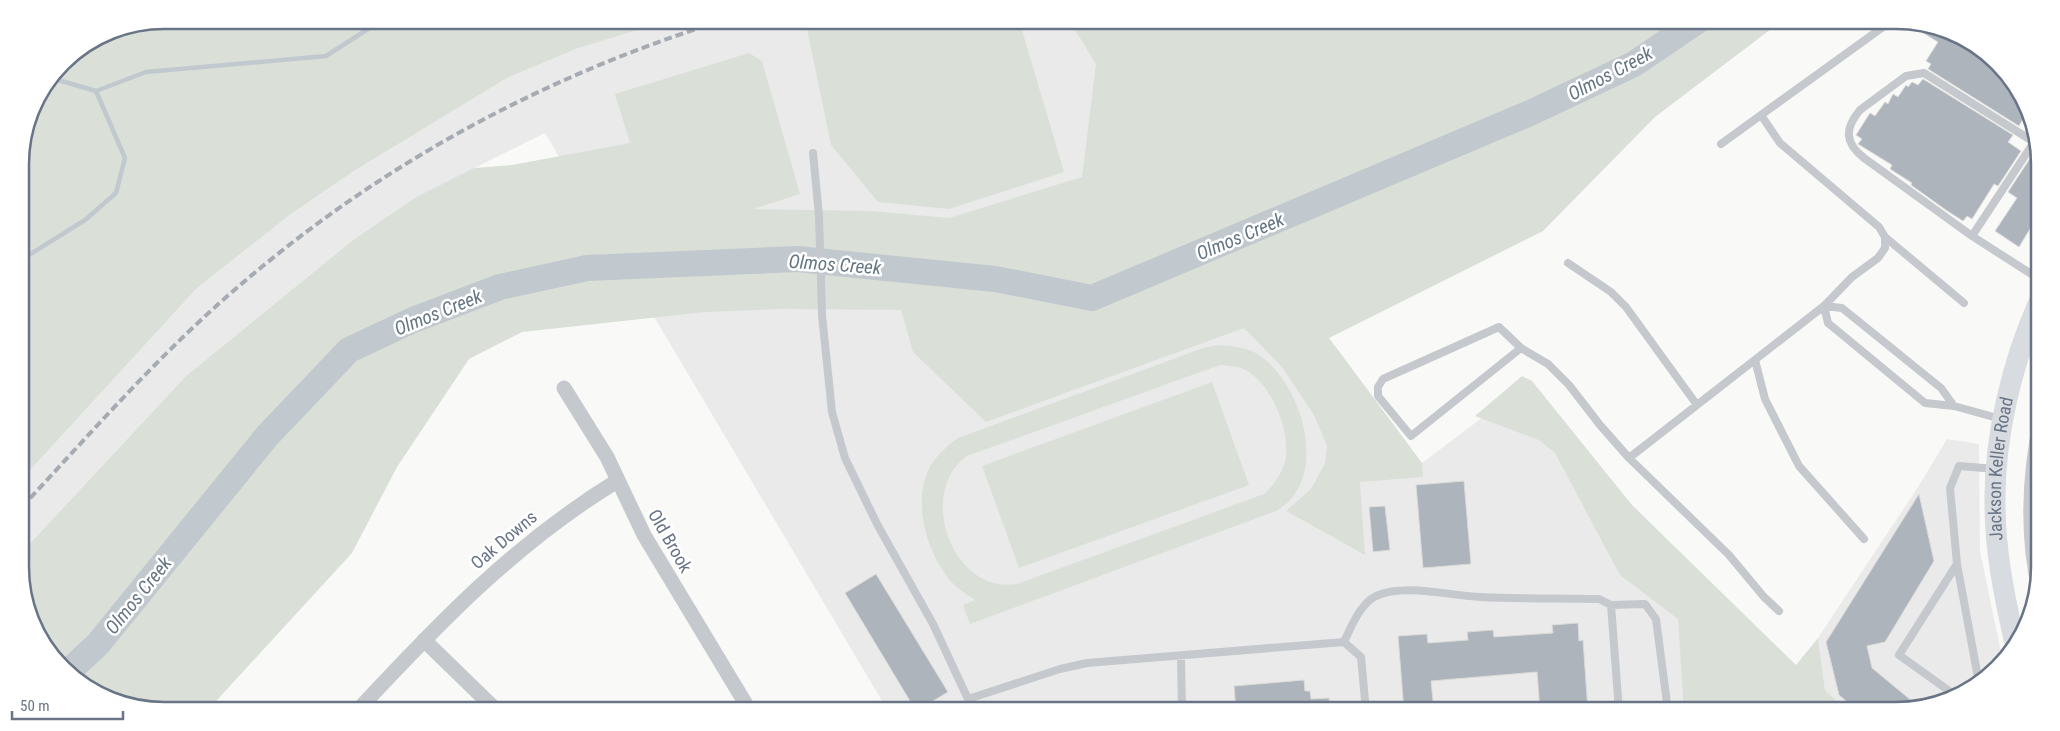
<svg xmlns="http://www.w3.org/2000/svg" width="2060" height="731" font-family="'Roboto Condensed',sans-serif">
<rect width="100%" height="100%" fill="#f9f9f7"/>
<path fill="#eaeaea" d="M670 20H1135L1329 338 1422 463 1516 392 1681 598 1694 711H888L545 133 416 197 353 240 186 376 22 552V479L197 288 291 214 354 171 507 78 576 49Z
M1947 439 1979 444 1980 551 2002 657 1984 682 1906 711H1846L1825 691 1818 638 1920 484Z"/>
<path fill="#dae0d8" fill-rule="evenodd" d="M163 20H670L576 49 507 78 354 171 291 214 197 288 22 479 20 154 35 100 69 56 109 31Z
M836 20H1019L1064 172 949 209 878 202 831 145 807 29Z
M1069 20H1783L1655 117 1543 231 1329 338 1422 463 1423 477 1360 482 1365 555 1286 511 1311 489 1325 463 1327 446 1314 415 1282 367 1244 328 986 422 913 352 901 310 783 309 705 312 522 332 469 359 397 467 352 553 207 711H163L118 703 56 662 23 595 22 552 186 376 353 240 416 197 474 168 512 165 630 143 615 94 749 53 762 61 800 194 753 209 871 211 949 218 1082 177 1096 64Z
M1218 345C1231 346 1248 347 1259 355 1298 381 1325 460 1291 499 1287 504 1281 508 1276 511L970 624 963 605 975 600C965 593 953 586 946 575 925 547 912 498 931 465 938 454 947 446 958 438L1203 348ZM1220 365C1227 366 1236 366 1243 369 1271 381 1292 433 1285 462 1281 475 1274 485 1264 494L1017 584C952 595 916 492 967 456Z
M1522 376 1532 381 1632 505 1796 665 1818 638 1825 690 1846 711H1684L1678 619 1620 575 1555 453 1539 440 1475 416Z
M1212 382 1249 485 1019 568 982 466Z"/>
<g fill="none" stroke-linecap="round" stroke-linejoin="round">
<path stroke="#c1c8ce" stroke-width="4.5" d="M51 78 96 91 146 72 326 56 382 20
M21 260 85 220 116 193 125 158 96 91"/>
<path stroke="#c1c8ce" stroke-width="26" d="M69 671 98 644 267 436 349 350 413 320 500 287 587 268 797 259 995 279 1092 298 1530 113 1634 64 1699 20"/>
</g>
<path fill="#aeb4bb" stroke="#dbdbd9" d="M1904 21 1942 27 2005 69 2025 115 2019 126 1928 69 1931 64 1926 61 1938 42Z
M1923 79 2013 135 2008 142 2021 151 1998 186 1994 184 1972 219 1967 216 1963 221 1946 210 1911 185 1912 183 1890 169 1892 165 1858 144 1862 139 1856 135 1870 113 1875 116 1885 102 1888 104 1893 94 1898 97 1906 85 1908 87 1912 82 1918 85Z
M2031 157 2039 162V214L2019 247 1995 231 2017 198 2008 192Z
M1464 481 1471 564 1423 568 1416 485Z
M1919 494 1934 561 1885 642 1867 646 1872 668 1918 706 1906 711H1858L1839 695 1826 642Z
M1385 506 1390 550 1373 552 1369 507Z
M876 574 948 692 916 711 845 593Z
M1578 623 1579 641 1583 640 1588 711H1540L1537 672 1431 681 1434 711H1404L1398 636 1427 634 1428 643 1468 640 1467 632 1493 630 1494 637 1553 633 1552 625Z
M1304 680 1305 691H1310L1311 699 1329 698 1330 711H1236L1234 686Z"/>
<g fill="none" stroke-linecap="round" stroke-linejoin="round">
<path stroke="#c5c8cc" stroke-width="8" d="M1721 144 1761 115
M813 153 819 216 822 315 832 412 845 458 877 524 933 624 968 699 1060 669 1087 663 1344 642C1351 627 1360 604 1376 596 1405 583 1450 596 1481 597 1521 599 1560 598 1599 599L1611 605 1619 711
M1972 236 2034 142 1924 73 1906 76 1860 110C1844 129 1845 143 1864 158L1972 236 2039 279
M1885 237 1964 303
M1568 263 1611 292 1626 307 1697 405
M1824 306 1828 323 1925 403 1954 406 2001 419
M1824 306 1842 308 1941 388 1954 406
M1521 348 1499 327 1383 379 1378 387V396L1411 436 1521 348 1548 364 1569 385 1600 425 1629 458
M1755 360 1765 399 1799 466 1864 539
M1957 564 1979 683
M2036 592C2022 531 2026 468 2040 407
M1611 605 1645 604 1656 619 1668 711
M1779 611 1764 597 1729 555 1629 458 1824 306 1852 277 1878 258 1885 248V237L1879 227 1780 143 1761 115 1883 27
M1344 642 1361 657 1366 711
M1181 657 1182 711
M1952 693 1899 655 1957 564 1950 488 1959 466 1996 469
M968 699 971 711"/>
<path stroke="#c5c8cc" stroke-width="15" d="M564 388 607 457 644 535 750 711
M424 640 497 711
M357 711C439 623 513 545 617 481"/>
<path stroke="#d8dbdf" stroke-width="21" id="s1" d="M2014 639C2004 595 1995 550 1995 504 1994 438 2012 362 2039 302"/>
<path stroke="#a6aab1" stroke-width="4" stroke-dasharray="8 4" stroke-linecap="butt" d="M22 507C90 434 156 358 232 292 377 166 541 77 724 20"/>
</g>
<g text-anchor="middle" stroke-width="5" stroke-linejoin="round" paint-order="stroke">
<g font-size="18" fill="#697487" stroke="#fff">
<text dy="6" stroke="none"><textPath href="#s1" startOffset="172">Jackson Keller Road</textPath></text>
<text transform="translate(504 540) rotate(-40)" y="6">Oak Downs</text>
<text transform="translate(670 541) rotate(60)" y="6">Old Brook</text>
</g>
<g font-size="19" font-style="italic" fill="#657582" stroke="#fff">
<text transform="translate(1610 73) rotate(-28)" y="7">Olmos Creek</text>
<text transform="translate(1240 236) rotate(-23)" y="7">Olmos Creek</text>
<text transform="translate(835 264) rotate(4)" y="7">Olmos Creek</text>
<text transform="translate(438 312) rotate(-22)" y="7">Olmos Creek</text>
<text transform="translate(138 595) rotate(-51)" y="7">Olmos Creek</text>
</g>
</g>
<path d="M0 0H2060V731H0ZM164 29H1896A135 135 0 0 1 2031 164V567A135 135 0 0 1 1896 702H164A135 135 0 0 1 29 567V164A135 135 0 0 1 164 29Z" fill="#fff" fill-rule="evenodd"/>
<path fill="none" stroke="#697487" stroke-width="2.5" d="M164 29H1896A135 135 0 0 1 2031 164V567A135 135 0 0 1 1896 702H164A135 135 0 0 1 29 567V164A135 135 0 0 1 164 29Z"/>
<path d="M12 711v8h111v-8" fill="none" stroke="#697487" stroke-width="2.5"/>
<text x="20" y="711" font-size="15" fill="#697487" stroke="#ffffff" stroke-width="4" paint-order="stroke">50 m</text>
</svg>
